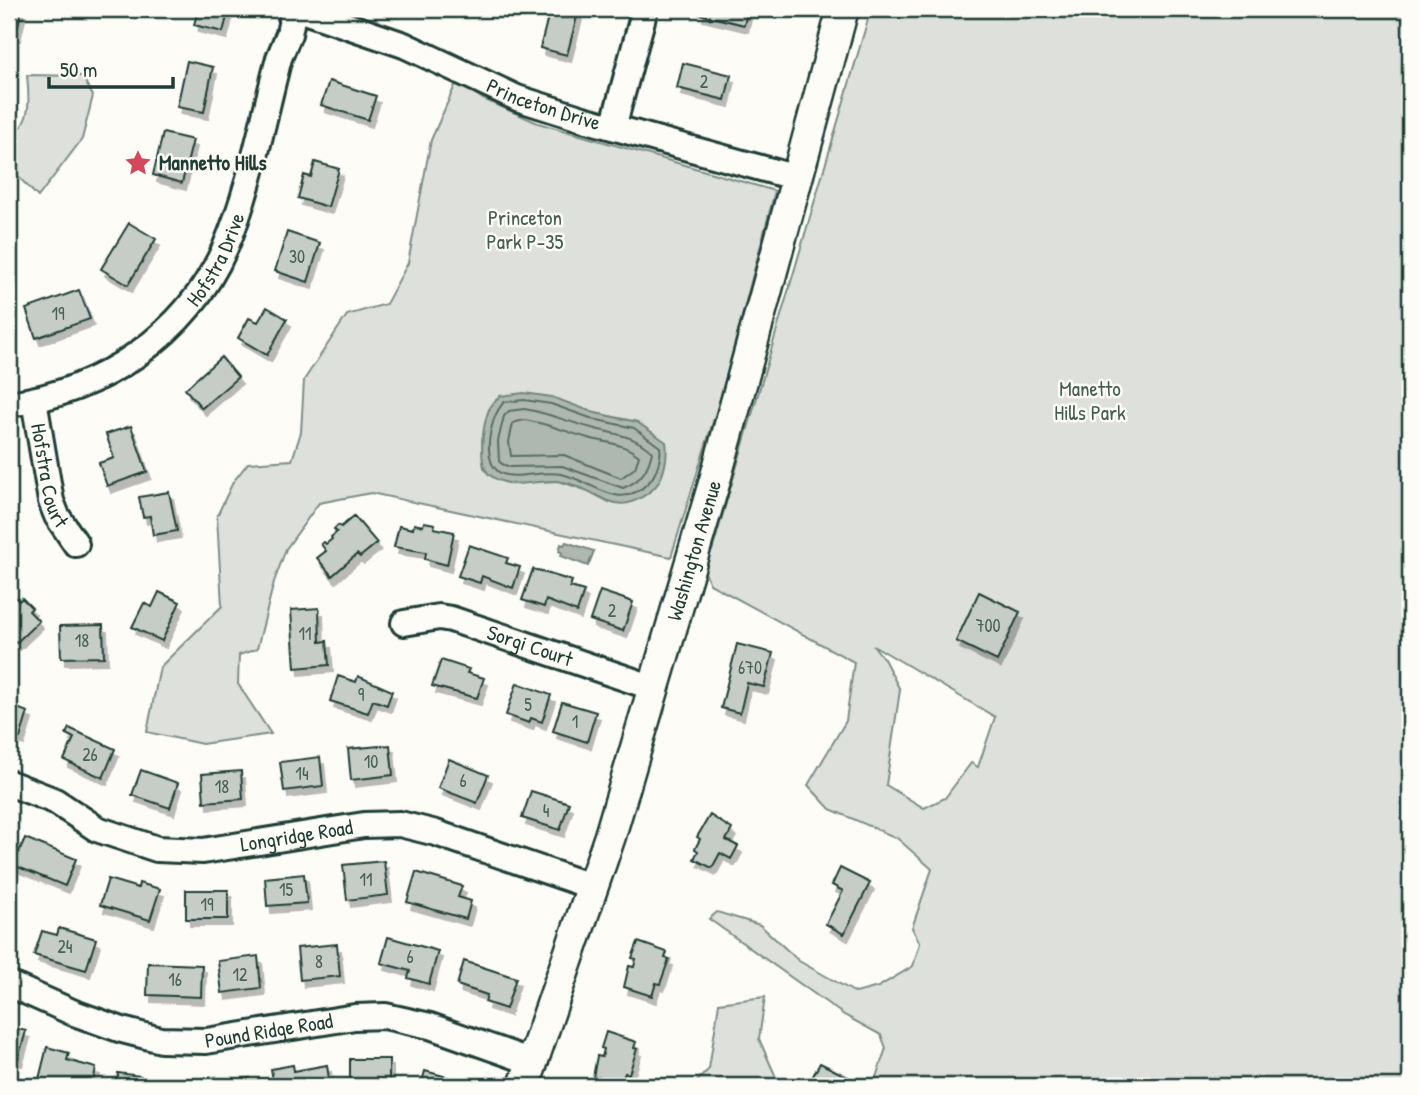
<svg xmlns="http://www.w3.org/2000/svg" width="1419" height="1095" font-family="'Patrick Hand',sans-serif">
<defs>
<filter id="shadow"><feDropShadow dx="4" dy="7" stdDeviation="0" flood-color="#0004"/></filter>
</defs>
<rect width="100%" height="100%" fill="#fdfcf7"/>
<filter id="ink" filterUnits="userSpaceOnUse"><feTurbulence type="fractalNoise" baseFrequency=".0143" numOctaves="2"/><feDisplacementMap in="SourceGraphic" scale="14" xChannelSelector="R" yChannelSelector="G"/><feConvolveMatrix kernelMatrix="1 2 1 2 8 2 1 2 1" color-interpolation-filters="sRGB"/></filter>
<g filter="url(#ink)">
<path fill="#dde0db" stroke="#7e8e88" stroke-width="2" fill-rule="evenodd" d="M871 9H1410V1086H873L886 1048 881 1035 844 1015 709 919 717 912 760 925 799 961 856 993 878 987 913 966 920 943 912 928 932 869 897 838 830 809 808 785 846 721 854 662 710 584 704 570 705 555 712 551ZM873 645 995 717 978 767 971 763 945 798 924 808 886 785 900 690 884 659Z
M27 75 82 76 93 96 82 139 38 197 9 167V136C33 125 29 97 27 75Z
M457 81 483 99 538 123 775 191 721 396 671 557 371 493 319 503 286 549 274 582 257 649 239 655 238 684 271 734 202 744 147 732 160 667 222 606 217 516 233 482 248 463 292 460 301 432 304 380 347 315 386 304 408 263 431 140ZM489 409 595 413 637 422 609 502 591 492 559 481 508 483 484 468 482 440Z
M765 997 759 1039 780 1086H692L709 1069 719 1003Z"/>
<path fill="#aeb8b1" stroke="#75877f" stroke-width="2" d="M524 393 552 397 595 413 637 422 666 442C668 455 665 476 655 487 613 526 599 485 557 481 540 480 520 487 504 482 495 479 486 475 484 466 480 452 483 421 490 408 492 404 497 399 500 396Z
M566 542 594 551 588 566 561 556 562 553 559 551 561 544 564 545Z"/>
<g fill="none" stroke-linecap="round" stroke-linejoin="round">
<path stroke="#586e66" stroke-width="2" d="M524 400 551 404 593 419 634 428 660 447C662 457 656 475 649 482 618 514 595 481 561 474 529 468 487 495 489 442 490 428 495 412 504 402Z
M524 409C549 413 568 422 592 428 616 435 632 434 652 452 648 470 641 481 623 488L562 466 510 467 502 464 499 461 498 441 504 416 509 411Z
M524 420C547 423 566 432 588 438 606 443 624 443 639 456L635 468 621 478 564 455 511 456 509 442 513 423Z"/>
</g>
<path fill="#c6cdc7" stroke="#1f3d34" stroke-width="2" filter="url(#shadow)" d="M9 9H22L16 34 9 33Z
M198 9H229L223 32 194 25Z
M550 9 578 13 567 55 540 48Z
M701 9H748L744 25 699 14Z
M187 61 213 67 204 112 177 107Z
M683 63 731 75 725 100 677 88Z
M329 81 376 96 368 120 321 105Z
M163 133 193 140 182 183 153 175Z
M315 162 339 169 328 207 298 198 304 175 311 177Z
M129 223 156 239 128 285 101 269Z
M287 232 320 243 308 282 275 271Z
M79 290 90 319 36 338 26 309Z
M267 307 287 319 267 355 238 338 249 318 258 322Z
M221 357 238 377 202 408 185 389Z
M131 426 147 472 107 486 99 463 114 458 106 434Z
M169 492 177 531 153 535 150 516 143 517 139 497Z
M354 516 377 543 360 557 357 554 332 576 317 558 326 551 321 544 324 542 326 544 332 539 331 537 337 532 334 529 338 525 341 527Z
M424 522 435 524 434 528 454 532 447 565 425 559 426 552 394 547 399 526 413 529 414 524 423 526Z
M469 545 508 558 506 563 520 567 513 588 482 576 480 583 458 576Z
M533 569 572 581 570 587 584 591 577 612 546 600 544 607 522 600Z
M9 590 19 601 22 598 32 608 29 611 39 621 16 643 9 634Z
M600 591 633 602 623 631 590 620Z
M159 592 180 602 162 641 132 627 144 603 152 607Z
M979 592 1020 612 997 661 956 641Z
M319 608 320 642 327 641 329 665 295 668 291 610Z
M103 625 104 657 61 658 60 626Z
M737 644 773 653 764 687 747 683 740 713 721 708Z
M441 660 469 669 467 673 484 678 477 698 432 686Z
M338 676 356 682 358 676 392 691 387 705 373 700 368 713 330 701Z
M517 683 551 695 542 722 531 718 529 723 506 715Z
M562 702 596 712 587 742 553 731Z
M9 703 15 705 14 707 28 712 20 738 9 734Z
M69 728 115 749 103 778 64 760 74 738 66 734Z
M390 745 393 775 351 780 348 749Z
M320 757 323 786 284 791 280 762Z
M449 759 488 775 477 803 438 788Z
M141 770 178 783 170 808 132 795Z
M241 771 243 799 204 802 202 774Z
M531 791 569 803 560 830 522 818Z
M710 815 732 829 726 840 738 846 731 859 720 853 712 868 694 859 698 851 695 849 700 839 697 837Z
M25 838 76 859 65 886 13 865Z
M384 861 388 895 347 900 343 865Z
M840 868 870 883 844 934 826 924 843 891 832 885Z
M416 872 462 886 458 897 471 901 466 919 407 902Z
M304 874 307 903 267 906 265 878Z
M108 879 138 888 139 883 160 889 150 920 100 905Z
M186 890H228V919H186Z
M59 928 96 939 86 970 34 955 42 931 57 935Z
M388 937 438 951 429 984 408 978 410 971 381 963Z
M638 942 667 952 665 958 669 959 660 984 656 983 652 996 624 987 629 966 634 967 636 959 632 958Z
M337 944 340 976 300 980 297 948Z
M258 956 261 988 222 993 218 961Z
M464 961 516 978 506 1009 485 1002 487 995 457 985Z
M148 963 202 965 201 997 147 995Z
M9 1027 26 1031 18 1059 9 1057Z
M606 1032 636 1042 634 1048 637 1049 629 1074 625 1073 620 1086 593 1077 597 1056 602 1057 604 1049 601 1048Z
M47 1047 69 1053 67 1060 96 1068 92 1086H65L39 1079Z
M350 1059H389V1086H350Z
M820 1063 858 1082 856 1086H816L809 1083Z
M293 1065 294 1071 327 1065 330 1086H274L271 1069Z
M425 1071 473 1084 472 1086H421Z
M118 1073 141 1076 140 1083 168 1086H117Z
M216 1077 217 1083 250 1078 251 1086H195L194 1081Z"/>
<g fill="none" stroke-linecap="round" stroke-linejoin="round">
<defs>
<g id="minor">
<path id="s1" d="M298 9 404 45 517 98 583 119 797 178"/>
<path d="M613 127 645 9"/>
<path id="s2" d="M34 400 51 501 57 516 76 544"/>
<path id="s3" d="M9 404C101 392 187 335 225 248 250 191 263 119 279 58L289 34 294 9"/>
<path id="s4" d="M404 623 439 617 451 619 654 688"/>
<path id="s5" d="M9 783 55 801 97 829 157 849 203 851 364 825 400 824 436 833 593 887"/>
<path id="s6" d="M9 984 74 1013 122 1030 161 1040 206 1041 355 1017 385 1016 430 1026 532 1062"/>
</g>
<g id="major">
<path id="s7" d="M524 1086 610 836 715 480 843 9"/>
</g>
</defs>
<use href="#minor" stroke="#1f3d34" stroke-width="30"/>
<use href="#major" stroke="#1f3d34" stroke-width="35"/>
<use href="#minor" stroke="#fdfcf7" stroke-width="24"/>
<use href="#major" stroke="#fdfcf7" stroke-width="30"/>
</g>
</g>
<defs>
<symbol id="sight-bare" viewBox="-9 -9 18 18"><path d="M0-6L1.8-2.2L6-1.7L2.9 1.2L3.7 5.4L0 3.3L-3.7 5.4L-2.9 1.2L-6-1.7L-1.8-2.2Z" fill="#d1495b" stroke="#fdfcf7" stroke-width="2.5" paint-order="stroke"/></symbol>
</defs>
<g fill-rule="evenodd">
<use href="#sight-bare" x="119" y="144" width="38" height="38"/>
</g>
<g text-anchor="middle" stroke-width="5" stroke-linejoin="round" paint-order="stroke">
<g font-size="18" fill="#496159">
<text x="704" y="88">2</text>
<text x="297" y="263">30</text>
<text x="58" y="320">19</text>
<text x="612" y="617">2</text>
<text x="988" y="632">700</text>
<text x="305" y="640">11</text>
<text x="82" y="647">18</text>
<text x="750" y="674">670</text>
<text x="361" y="701">9</text>
<text x="528" y="711">5</text>
<text x="575" y="728">1</text>
<text x="90" y="761">26</text>
<text x="371" y="768">10</text>
<text x="302" y="780">14</text>
<text x="463" y="787">6</text>
<text x="222" y="793">18</text>
<text x="546" y="817">4</text>
<text x="366" y="886">11</text>
<text x="286" y="896">15</text>
<text x="207" y="911">19</text>
<text x="65" y="953">24</text>
<text x="410" y="963">6</text>
<text x="319" y="968">8</text>
<text x="240" y="981">12</text>
<text x="175" y="986">16</text>
</g>
<g font-size="21" fill="#1f3d34" stroke="#fdfcf7">
<text dy="7" stroke="none"><textPath href="#s1" startOffset="264">Princeton Drive</textPath></text>
<text dy="7" stroke="none"><textPath href="#s3" startOffset="264">Hofstra Drive</textPath></text>
<text dy="7" stroke="none"><textPath href="#s2" startOffset="77">Hofstra Court</textPath></text>
<text dy="7" stroke="none"><textPath href="#s7" startOffset="562">Washington Avenue</textPath></text>
<text dy="7" stroke="none"><textPath href="#s4" startOffset="131">Sorgi Court</textPath></text>
<text dy="7" stroke="none"><textPath href="#s5" startOffset="304">Longridge Road</textPath></text>
<text dy="7" stroke="none"><textPath href="#s6" startOffset="271">Pound Ridge Road</textPath></text>
</g>
<g font-size="21" font-weight="bold" fill="#1f3d34" stroke="#fdfcf7" text-anchor="start">
<text x="159" y="170">Mannetto Hills</text>
</g>
<g font-size="21" fill="#455e55" stroke="#fdfcf7">
<text x="525" y="225">Princeton<tspan x="525" dy="24">Park P-35</tspan></text>
<text x="1090" y="396">Manetto<tspan x="1090" dy="24">Hills Park</tspan></text>
</g>
</g>
<rect width="1419" height="1095" fill="none" stroke="#fdfcf7" stroke-width="35"/>
<rect x="18" y="18" width="1384" height="1060" fill="none" stroke="#1f3d34" stroke-width="2.5" filter="url(#ink)"/>
<path d="M49 77v10h124v-10" fill="none" stroke="#1f3d34" stroke-width="3.5"/>
<text x="60" y="77" font-size="21" fill="#1f3d34" stroke="#fdfcf7" stroke-width="5" paint-order="stroke">50 m</text>
</svg>
